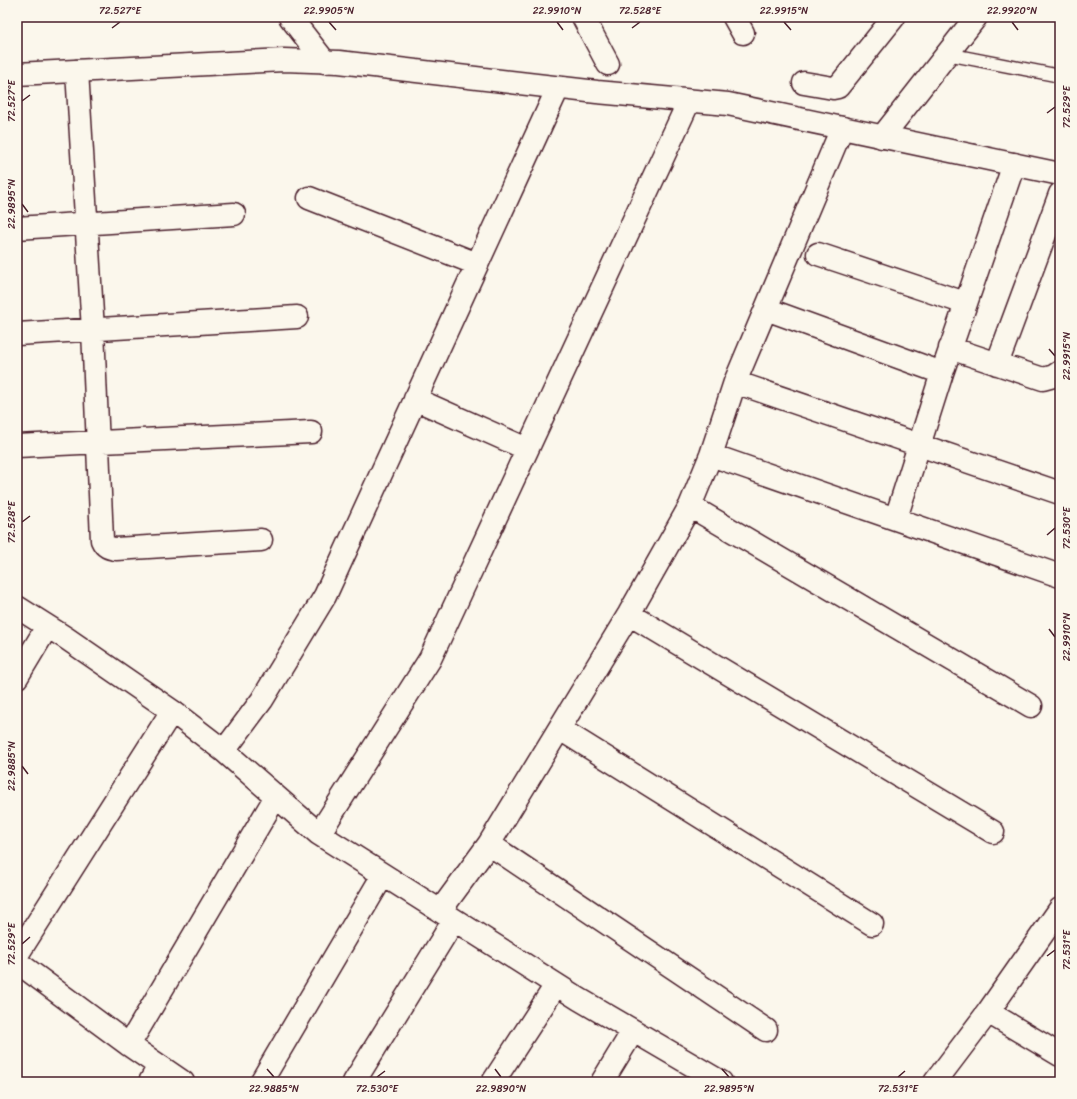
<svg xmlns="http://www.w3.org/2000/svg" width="1077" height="1099" font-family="Sriracha,sans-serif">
<rect width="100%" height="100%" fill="#fbf7ec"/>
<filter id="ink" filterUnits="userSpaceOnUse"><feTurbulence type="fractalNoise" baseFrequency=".025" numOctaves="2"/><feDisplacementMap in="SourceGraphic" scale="8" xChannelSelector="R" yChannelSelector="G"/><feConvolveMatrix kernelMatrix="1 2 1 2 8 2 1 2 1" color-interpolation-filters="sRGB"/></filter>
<g filter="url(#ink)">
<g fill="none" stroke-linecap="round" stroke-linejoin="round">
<defs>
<path id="service" d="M947 54 1060 76"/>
<path id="minor" d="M290 17 325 62
M583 17 608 64
M734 17 743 33
M77 71 93 330 102 540C105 547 109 548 116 549L261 540
M804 83 833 88 838 87 894 17
M882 137 976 17
M309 198 477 264
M17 228 234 214
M818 254 965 303
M766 309 942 373
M17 334 297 317
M950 348 1043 379 1054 376 1060 372
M997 364 1060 194
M735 382 1060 493
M415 399 527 449
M17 446 311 432
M711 455 1060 576
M690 506 1031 706
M896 518 942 373 1014 164
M17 607 66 638 172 711 224 751 319 834 579 999 721 1082
M629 614 993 832
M17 677 47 627
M560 729 872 924
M224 751 262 700 325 596 558 88
M319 834 430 659 689 101
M489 844 766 1030
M440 911 489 844 629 614 690 506 711 455 735 382 842 128
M17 955 172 711
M17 962 129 1045 183 1082
M988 1012 1060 1055
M129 1045 275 798
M150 1082 159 1066
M261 1082 383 875
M354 1082 454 920
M493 1082 556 985
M602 1082 633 1031
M935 1082 988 1012 1060 909"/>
<path id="tertiary" d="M17 74 284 60 339 62 597 92 728 104 1060 174"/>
</defs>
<use href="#service" stroke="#4a1f2b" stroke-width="15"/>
<use href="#minor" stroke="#4a1f2b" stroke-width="25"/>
<use href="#tertiary" stroke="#4a1f2b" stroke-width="25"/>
<use href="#service" stroke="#fbf7ec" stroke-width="12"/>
<use href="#minor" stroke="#fbf7ec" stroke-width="22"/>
<use href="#tertiary" stroke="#fbf7ec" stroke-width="22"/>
</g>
</g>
<path fill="none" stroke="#4a1f2b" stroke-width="1.5" d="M329 22 336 30M557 22 563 30M784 22 791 30M1012 22 1018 30M112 28 120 22M632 28 640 22M22 101 30 95M1047 113 1055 107M22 204 28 212M1049 349 1055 356M22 522 30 516M1047 535 1055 528M1049 629 1055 637M22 766 28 774M22 944 30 937M1047 956 1055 950M267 1069 274 1077M495 1069 501 1077M722 1069 729 1077M377 1077 385 1071M898 1077 905 1071"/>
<rect width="1077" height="1099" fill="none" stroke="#fbf7ec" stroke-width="44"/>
<rect x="22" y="22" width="1033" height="1055" fill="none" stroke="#4a1f2b" stroke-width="1.5"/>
<g font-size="10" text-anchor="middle" fill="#4a1f2b">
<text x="120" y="14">72.527°E</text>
<text x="329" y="14">22.9905°N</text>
<text x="557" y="14">22.9910°N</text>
<text x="640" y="14">72.528°E</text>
<text x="784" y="14">22.9915°N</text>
<text x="1012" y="14">22.9920°N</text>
<text transform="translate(11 101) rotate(-90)" y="4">72.527°E</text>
<text transform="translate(1066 107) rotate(-90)" y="4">72.529°E</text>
<text transform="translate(11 204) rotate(-90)" y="4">22.9895°N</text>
<text transform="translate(1066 356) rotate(-90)" y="4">22.9915°N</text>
<text transform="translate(11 522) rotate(-90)" y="4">72.528°E</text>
<text transform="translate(1066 528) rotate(-90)" y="4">72.530°E</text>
<text transform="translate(1066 637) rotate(-90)" y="4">22.9910°N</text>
<text transform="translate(11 766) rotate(-90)" y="4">22.9885°N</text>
<text transform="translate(11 944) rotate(-90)" y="4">72.529°E</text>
<text transform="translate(1066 950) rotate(-90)" y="4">72.531°E</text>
<text x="274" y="1092">22.9885°N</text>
<text x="377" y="1092">72.530°E</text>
<text x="501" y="1092">22.9890°N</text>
<text x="729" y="1092">22.9895°N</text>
<text x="898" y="1092">72.531°E</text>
</g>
</svg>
